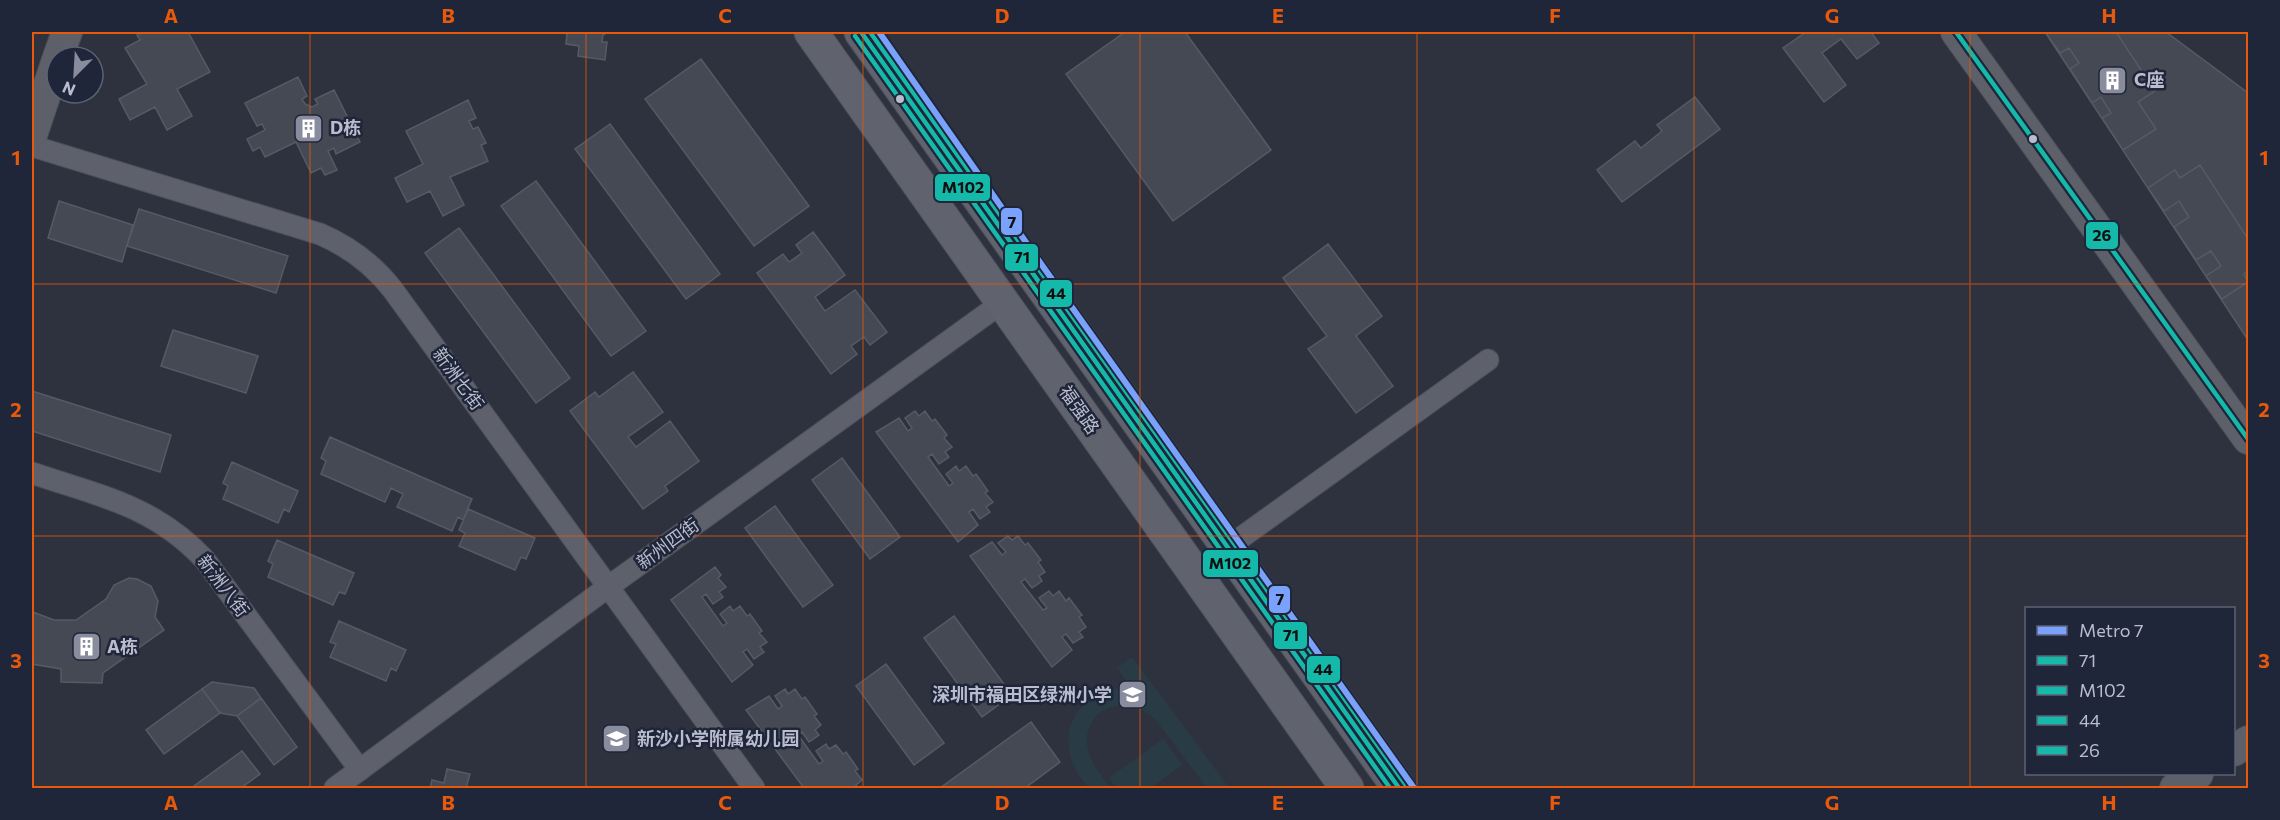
<svg xmlns="http://www.w3.org/2000/svg" width="2280" height="820" font-family="Commissioner,'Noto Sans SC',sans-serif">
<rect width="100%" height="100%" fill="#2d323e"/>
<path fill="#293c45" d="M1132 657 1229 788H1207L1156 720C1130 694 1085 704 1087 744 1088 761 1101 775 1111 788H1089C1083 780 1075 771 1072 761 1058 718 1090 688 1131 687L1117 668Z
M1163 739 1182 765 1151 788H1117L1109 778Z"/>
<path fill="#454953" stroke="#565a65" stroke-width="1.5" d="M144 32H188L210 72 177 89 192 116 167 130 155 107 130 120 119 99 147 84 125 48 140 40 137 35Z
M564 32H608L603 35 602 42H607L605 60 578 56 579 46 566 44 567 34 564 33Z
M1125 32H1185L1271 150 1173 221 1066 74Z
M1806 32H1871L1879 43 1857 59 1841 39 1822 53 1846 85 1824 102 1783 48Z
M2045 32H2166L2248 93V340Z
M2045 32H2116L2155 91 2138 102 2156 129 2123 150 2102 118 2111 113 2101 97 2092 103 2070 69 2079 63 2069 48 2060 53Z
M701 59 809 206 754 246 645 99Z
M298 77 307 96 302 99 305 104 312 107 318 104 315 99 334 90 360 142 336 154 334 148 328 151 337 170 325 175 321 168 311 173 296 142 265 157 260 147 253 151 247 139 265 130 262 124 257 126 245 103Z
M1695 97 1720 129 1622 202 1597 170 1635 141 1641 148 1662 131 1657 125Z
M468 100 476 118 469 121 473 129 478 127 486 143 481 145 488 161 450 177 464 205 443 216 430 191 407 202 395 178 423 164 406 131Z
M610 124 720 274 686 299 575 149Z
M2200 165 2248 239V271L2244 274 2248 282 2222 299 2206 276 2221 266 2211 251 2196 260 2174 227 2189 217 2179 201 2164 211 2148 188 2175 170 2180 178Z
M536 181 646 331 611 356 501 206Z
M59 201 133 225 122 262 48 238Z
M139 209 288 256 276 293 127 246Z
M459 228 570 378 536 403 425 253Z
M813 232 845 275 815 297 825 311 855 290 887 332 870 345 864 337 851 346 857 354 831 374 757 273 783 254 789 262 802 253 796 245Z
M1328 244 1382 316 1356 336 1393 386 1356 413 1308 349 1327 336 1283 278Z
M173 330 258 356 246 393 161 366Z
M633 372 663 412 628 437 636 447 670 421 699 461 665 486 668 491 643 509 570 411 595 392 599 397Z
M32 391 171 435 160 472 32 431Z
M915 411 919 416 925 411 932 421 935 419 947 435 944 438 952 447 945 452 949 457 939 464 932 454 928 457 949 486 953 483 946 474 956 466 959 471 966 466 973 476 976 474 988 491 985 493 993 502 986 507 990 512 980 519 973 509 969 512 978 525 958 542 876 432 899 418 908 431 912 428 905 418Z
M330 437 472 499 463 520 458 517 452 531 397 507 403 494 391 488 385 502 321 474 326 461 321 458Z
M842 458 900 537 870 559 812 480Z
M232 462 298 491 289 512 284 509 278 523 223 499 228 486 223 483Z
M775 506 833 585 803 607 745 528Z
M468 509 535 538 526 559 521 557 515 570 459 546 465 533 459 530Z
M1008 536 1012 540 1018 536 1025 545 1028 543 1041 560 1038 562 1045 572 1039 576 1042 581 1032 588 1025 579 1021 582 1043 610 1047 608 1039 598 1049 591 1053 596 1059 591 1066 601 1069 598 1082 615 1079 617 1086 627 1079 632 1083 637 1073 643 1066 634 1062 637 1072 650 1052 667 970 556 992 542 1002 555 1006 552 998 543Z
M277 540 354 573 345 594 339 592 333 605 268 577 273 564 268 561Z
M715 567 721 575 718 578 726 587 719 592 723 597 713 604 706 594 702 597 723 626 727 623 720 614 730 606 733 611 740 606 747 616 750 614 762 631 759 633 767 642 760 647 764 652 754 659 747 649 743 652 753 665 732 682 671 600Z
M129 578 137 579 151 586 158 601 155 617 164 630 103 673 102 683 61 682V669L32 664V615L33 612 54 620H76L106 599 114 585Z
M954 616 1012 695 982 717 924 638Z
M339 621 406 650 396 671 391 668 386 681 330 657 336 644 330 642Z
M886 664 944 743 914 765 856 686Z
M212 682 254 688 261 698 237 716 220 713 202 689Z
M202 689 220 713 164 754 146 730Z
M785 689 788 694 795 689 802 699 805 697 817 714 814 716 821 725 815 730 819 735 809 742 802 732 798 735 819 764 823 761 816 751 826 744 829 749 836 745 843 754 846 752 858 769 855 771 862 780 856 785 858 788H804L746 710 769 696 778 709 782 706 775 696Z
M261 698 297 747 274 765 237 716Z
M1031 722 1060 762 1025 788H940Z
M242 751 260 774 241 788H195L194 786Z
M447 769 470 774 466 788H430L432 780 444 783Z"/>
<g fill="none" stroke-linecap="round" stroke-linejoin="round">
<defs>
<path id="street" d="M32 146 320 234C350 247 373 264 393 290L754 788
M32 473C99 496 154 505 205 560L360 770
M1228 547 1488 360
M335 788 608 587 1003 302"/>
<path id="secondary" d="M1956 32 2248 439
M58 57 67 32
M32 135 57 60
M2234 751 2248 741
M2175 788 2198 774"/>
<path id="primary" d="M811 32 1347 788
M861 32 1399 788"/>
</defs>
<use href="#street" stroke="#4a4e57" stroke-width="23"/>
<use href="#secondary" stroke="#4a4e57" stroke-width="32"/>
<use href="#primary" stroke="#4b4f5b" stroke-width="35"/>
<use href="#street" stroke="#5e616b" stroke-width="21"/>
<use href="#secondary" stroke="#5d5f69" stroke-width="30"/>
<use href="#primary" stroke="#60636d" stroke-width="33"/>
<defs>
<path id="bus-1" d="M861 32 1399 788"/>
<path id="bus-2" d="M855 36 1390 788"/>
<path id="bus-3" d="M870 32 1405 784"/>
<path id="bus-4" d="M1956 32 2248 439"/>
</defs>
<use href="#bus-1" stroke="#1f263a" stroke-width="9"/>
<use href="#bus-2" stroke="#1f263a" stroke-width="9"/>
<use href="#bus-3" stroke="#1f263a" stroke-width="9"/>
<use href="#bus-4" stroke="#1f263a" stroke-width="9"/>
<use href="#bus-1" stroke="#14b9a9" stroke-width="4.5"/>
<use href="#bus-2" stroke="#14b9a9" stroke-width="4.5"/>
<use href="#bus-3" stroke="#14b9a9" stroke-width="4.5"/>
<use href="#bus-4" stroke="#14b9a9" stroke-width="4.5"/>
<defs>
<path id="metro-1" d="M879 32 1044 268 1414 788"/>
</defs>
<use href="#metro-1" stroke="#1f263a" stroke-width="10"/>
<use href="#metro-1" stroke="#7aa1fb" stroke-width="6"/>
</g>
<path fill="none" stroke="#e8590c" stroke-width="1.5" stroke-opacity="0.55" d="M310 32V788M586 32V788M863 32V788M1140 32V788M1417 32V788M1694 32V788M1970 32V788M32 284H2248M32 536H2248"/>
<defs>
<symbol id="building-square" viewBox="-11 -11 22 22"><rect x="-9" y="-9" width="18" height="18" rx="4" fill="#888c9c" stroke="#1f263a"/><path d="M-4-6H4V6H1V3H-1V6H-4ZM-2.5-4.3h1.7v1.8h-1.7ZM.8-4.3h1.7v1.8H.8ZM-2.5-1h1.7V.8h-1.7ZM.8-1h1.7V.8H.8Z" fill="#fff"/></symbol>
<symbol id="school-square" viewBox="-11 -11 22 22"><rect x="-9" y="-9" width="18" height="18" rx="4" fill="#888c9c" stroke="#1f263a"/><path d="M0-5L7-2L0 1L-7-2ZM-4 1L0 2.5L4 1V4Q0 6-4 4Z" fill="#fff"/></symbol>
</defs>
<g fill-rule="evenodd">
<use href="#building-square" x="2096" y="64" width="33" height="33"/>
<use href="#building-square" x="292" y="112" width="33" height="33"/>
<use href="#building-square" x="70" y="630" width="33" height="33"/>
<use href="#school-square" x="1116" y="678" width="33" height="33"/>
<use href="#school-square" x="600" y="722" width="33" height="33"/>
</g>
<g fill="#b9bdce" stroke="#1f263a" stroke-width="2">
<circle cx="900" cy="99" r="5"/>
<circle cx="2033" cy="139" r="5"/>
</g>
<g text-anchor="middle" stroke-width="5" stroke-linejoin="round" paint-order="stroke">
<g font-size="18" font-weight="bold" fill="#b9bdce" stroke="#1f263a" text-anchor="start">
<text x="2134" y="86">C座</text>
<text x="330" y="134">D栋</text>
<text x="107" y="653">A栋</text>
<text x="1112" y="701" text-anchor="end">深圳市福田区绿洲小学</text>
<text x="637" y="745">新沙小学附属幼儿园</text>
</g>
<g font-size="18" fill="#b9bdce" stroke="#1f263a">
<text transform="translate(458 379) rotate(54)" y="6">新洲七街</text>
<text transform="translate(1079 410) rotate(55)" y="6">福强路</text>
<text transform="translate(668 544) rotate(-36)" y="6">新州四街</text>
<text transform="translate(223 586) rotate(53)" y="6">新洲八街</text>
</g>
</g>
<g stroke="#1f263a" stroke-width="2">
<rect x="934" y="173" width="57" height="29" rx="6" fill="#14b9a9"/>
<rect x="1000" y="207" width="23" height="29" rx="6" fill="#7aa1fb"/>
<rect x="2085" y="221" width="34" height="29" rx="6" fill="#14b9a9"/>
<rect x="1004" y="243" width="35" height="29" rx="6" fill="#14b9a9"/>
<rect x="1039" y="279" width="34" height="29" rx="6" fill="#14b9a9"/>
<rect x="1202" y="549" width="57" height="29" rx="6" fill="#14b9a9"/>
<rect x="1268" y="585" width="23" height="29" rx="6" fill="#7aa1fb"/>
<rect x="1273" y="621" width="35" height="29" rx="6" fill="#14b9a9"/>
<rect x="1306" y="655" width="35" height="29" rx="6" fill="#14b9a9"/>
</g>
<g font-size="16" text-anchor="middle" font-weight="bold" fill="#111">
<text x="963" y="193">M102</text>
<text x="1012" y="228">7</text>
<text x="2102" y="241">26</text>
<text x="1022" y="263">71</text>
<text x="1056" y="299">44</text>
<text x="1230" y="569">M102</text>
<text x="1280" y="605">7</text>
<text x="1291" y="641">71</text>
<text x="1323" y="675">44</text>
</g>
<rect width="2280" height="820" fill="none" stroke="#1f263a" stroke-width="66"/>
<rect x="2025" y="607" width="210" height="168" fill="#1f263a" stroke="#5d6275" stroke-width="1.5"/>
<rect x="2037" y="626" width="30" height="9" fill="#7aa1fb" stroke="#5d6275" stroke-width="1.5"/>
<text x="2079" y="637" font-size="18" fill="#b9bdce">Metro 7</text>
<rect x="2037" y="656" width="30" height="9" fill="#14b9a9" stroke="#5d6275" stroke-width="1.5"/>
<text x="2079" y="667" font-size="18" fill="#b9bdce">71</text>
<rect x="2037" y="686" width="30" height="9" fill="#14b9a9" stroke="#5d6275" stroke-width="1.5"/>
<text x="2079" y="697" font-size="18" fill="#b9bdce">M102</text>
<rect x="2037" y="716" width="30" height="9" fill="#14b9a9" stroke="#5d6275" stroke-width="1.5"/>
<text x="2079" y="727" font-size="18" fill="#b9bdce">44</text>
<rect x="2037" y="746" width="30" height="9" fill="#14b9a9" stroke="#5d6275" stroke-width="1.5"/>
<text x="2079" y="757" font-size="18" fill="#b9bdce">26</text>
<g transform="translate(75 75) rotate(204)"><circle r="28" fill="#1f263a" stroke="#5d6275" stroke-width="1.5"/>
<path d="M0-4.5L10 22L0 15L-10 22Z" fill="#888c9c"/>
<text y="-9" font-size="16" font-weight="bold" text-anchor="middle" fill="#b9bdce">N</text>
</g>
<rect x="33" y="33" width="2214" height="754" fill="none" stroke="#e8590c" stroke-width="2"/>
<g font-size="20" text-anchor="middle" font-weight="bold" fill="#e8590c">
<text x="171" y="23">A</text>
<text x="448" y="23">B</text>
<text x="725" y="23">C</text>
<text x="1002" y="23">D</text>
<text x="1278" y="23">E</text>
<text x="1555" y="23">F</text>
<text x="1832" y="23">G</text>
<text x="2109" y="23">H</text>
<text x="16" y="165">1</text>
<text x="2264" y="165">1</text>
<text x="16" y="417">2</text>
<text x="2264" y="417">2</text>
<text x="16" y="668">3</text>
<text x="2264" y="668">3</text>
<text x="171" y="810">A</text>
<text x="448" y="810">B</text>
<text x="725" y="810">C</text>
<text x="1002" y="810">D</text>
<text x="1278" y="810">E</text>
<text x="1555" y="810">F</text>
<text x="1832" y="810">G</text>
<text x="2109" y="810">H</text>
</g>
</svg>
